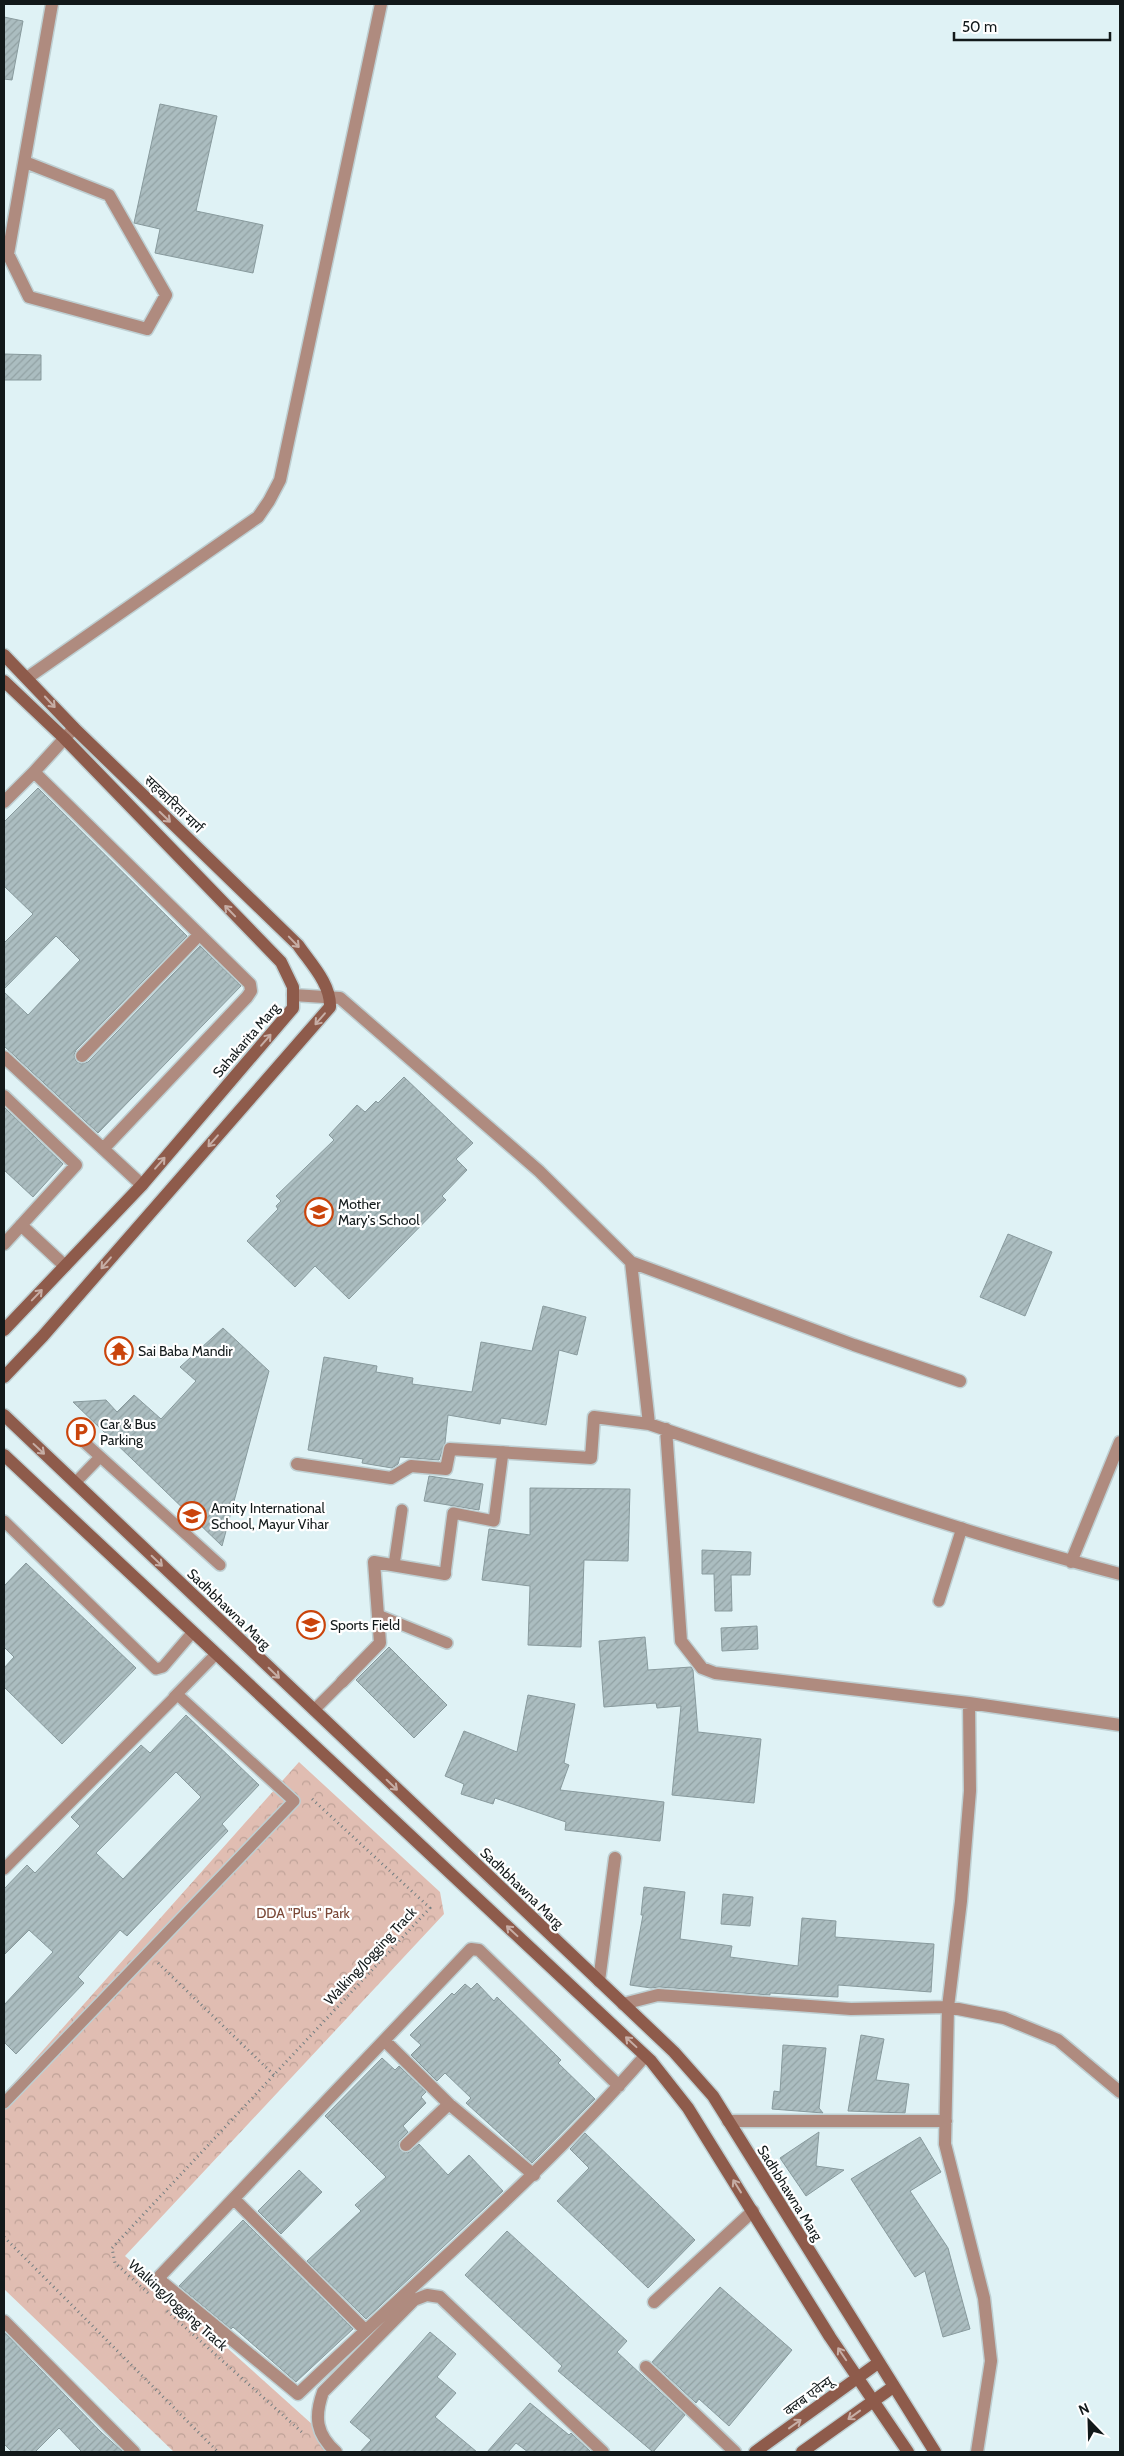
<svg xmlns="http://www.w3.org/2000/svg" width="1124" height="2456" font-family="Cabin,'Noto Sans Devanagari',sans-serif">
<defs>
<pattern id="park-crowns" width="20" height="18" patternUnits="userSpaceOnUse" patternTransform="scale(1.25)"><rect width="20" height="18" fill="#e0bdb2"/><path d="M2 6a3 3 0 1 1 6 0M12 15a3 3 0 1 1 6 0" fill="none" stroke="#bfa298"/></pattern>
<pattern id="building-hatch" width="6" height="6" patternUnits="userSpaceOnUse" patternTransform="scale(1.25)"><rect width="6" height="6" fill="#abbdc0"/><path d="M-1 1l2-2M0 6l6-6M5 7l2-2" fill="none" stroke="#92a2a4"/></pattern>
</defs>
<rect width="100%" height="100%" fill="#dff2f5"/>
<path fill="url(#park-crowns)" d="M299 1762 440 1892 444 1914 125 2256 343 2452H174L4 2289V2094Z"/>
<path fill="url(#building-hatch)" stroke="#889a9d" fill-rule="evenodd" d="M4 17 23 21 12 80 4 79Z
M160 104 217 116 196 211 263 225 253 273 155 253 160 229 134 223Z
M4 354 41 355V380H4Z
M38 788 187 936 76 1050 74 1055 76 1061 81 1064 88 1062 200 946 241 986 98 1133 4 1046V992L28 1015 80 960 56 936 4 989V943L33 914 4 886V822Z
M404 1077 473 1143 456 1159 467 1170 442 1196 446 1200 349 1299 315 1266 295 1287 247 1241 278 1209 276 1206 281 1201 276 1196 334 1140 329 1135 357 1105 365 1112 376 1101 378 1103Z
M4 1107 63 1164 33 1197 4 1170Z
M1008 1234 1052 1252 1025 1316 980 1297Z
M543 1306 586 1317 577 1355 559 1350 546 1425 501 1418 500 1424 448 1415 445 1443 439 1460 400 1457 398 1464 392 1468 362 1463 363 1459 308 1450 324 1357 377 1366 376 1372 413 1378 412 1384 472 1392 481 1342 532 1351Z
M223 1328 269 1371 222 1546 73 1402 106 1400 117 1412 134 1395 161 1419 196 1381 180 1367Z
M429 1476 483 1484 479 1510 424 1501Z
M530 1488 630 1489 628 1561 584 1560 581 1647 528 1645 530 1586 482 1580 489 1529 530 1535Z
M702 1550 751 1552 750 1575H731L732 1611H715L714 1574H702Z
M26 1563 136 1668 62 1744 4 1687V1668L14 1657 4 1647V1586Z
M757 1626 758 1649 722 1651 721 1628Z
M645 1637 648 1670 691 1667 693 1670 698 1732 761 1739 754 1803 672 1795 681 1706 657 1708 656 1703 604 1707 599 1641Z
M389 1647 447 1705 414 1738 356 1680Z
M528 1695 575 1704 564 1763 569 1765 560 1790 664 1802 660 1841 565 1830 566 1822 495 1798 493 1804 461 1794 464 1784 445 1776 464 1731 517 1752Z
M186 1715 259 1785 222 1824 228 1831 127 1936 120 1930 78 1977 84 1983 16 2054 4 2042V2005L53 1952 29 1930 4 1955V1889L27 1865 35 1873 80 1826 71 1817 141 1745 150 1753ZM176 1772 201 1797 123 1879 96 1853Z
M644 1887 685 1892 680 1939 732 1946 730 1957 798 1966 802 1918 836 1921 835 1937 934 1944 931 1992 838 1985V1997L770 1993V1995L659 1987 651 1988 630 1985 643 1915H641Z
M723 1894 753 1897 750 1926 721 1924Z
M477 1983 494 2001 497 1997 561 2060 558 2063 595 2099 532 2163 466 2103 471 2098 445 2073 437 2081 411 2055 421 2045 410 2035 452 1993 454 1995 465 1984 471 1989Z
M861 2035 884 2039 876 2080 909 2084 905 2113 848 2111Z
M783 2045 826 2048 819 2108 823 2113 772 2109 774 2091 780 2092Z
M382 2058 395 2070 399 2066 426 2092 421 2097 426 2103 403 2126 408 2132 398 2142 400 2150 408 2153 419 2144 448 2175 469 2155 503 2191 366 2319 307 2261 361 2211 355 2205 386 2177 325 2116Z
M819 2132 816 2166 844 2170 806 2196 780 2158Z
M585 2133 695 2240 648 2288 557 2201 589 2168 570 2149Z
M920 2137 941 2172 910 2191 948 2248 970 2329 943 2337 925 2271 915 2277 851 2179Z
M299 2170 322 2192 281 2234 258 2211Z
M243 2220 353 2329 296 2382 233 2327 231 2329 179 2286Z
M507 2231 627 2341 617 2352 685 2415 653 2452 558 2371 562 2366 465 2275Z
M720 2287 792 2350 729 2426 699 2399 696 2403 652 2362Z
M4 2332 101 2432 123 2452H82L59 2428 35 2452H12L4 2444Z
M430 2332 456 2354 437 2377 456 2393 435 2417 477 2452H360L371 2440 350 2422Z
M530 2403 569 2435 571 2433 591 2452H528L516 2443 508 2452H487Z"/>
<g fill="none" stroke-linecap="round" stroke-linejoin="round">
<defs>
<path id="lane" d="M74 1433 220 1565
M75 1483 100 1457
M4 1521 156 1669 163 1667 192 1633
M394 1565 402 1510
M445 1574 453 1513 494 1521 503 1452
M939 1601 962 1528
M378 1615 447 1643
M174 1697 216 1654
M314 1710 342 1682
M4 1869 176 1696 180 1697 294 1801 4 2103"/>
<path id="street" d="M4 253 8 254 52 4
M8 254 29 297 147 329 166 295 109 195 25 162
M27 678 258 517 269 501 280 480 381 4
M34 772 74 728
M4 802 34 772 250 984 251 991 247 997 103 1149
M293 995 340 998 539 1171 631 1262 649 1424C805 1477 961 1533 1120 1574
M82 1056 198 936
M4 1057 142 1185
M4 1096 76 1165 4 1244
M21 1225 65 1266
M631 1262 854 1345 960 1381
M666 1429 681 1641 702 1668 715 1673 969 1703 1120 1725
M297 1464 391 1478 411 1466 446 1469 450 1449 591 1458 594 1417 649 1424
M1071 1562 1120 1442
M342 1682 380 1643 374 1562 445 1574
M969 1703 970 1791 961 1901 948 2007 945 2144 984 2298 991 2361 977 2452
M599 1981 615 1858
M623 2004 658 1995 851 2009 948 2007 1004 2018 1058 2040 1120 2092
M385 2041 449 2104 534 2175
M619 2086 479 1950 471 1949 160 2276 162 2282 298 2394C415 2282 539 2178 645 2056
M728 2121H946
M406 2145 449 2104
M235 2200 365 2330
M654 2302 753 2211
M4 2321 134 2452
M646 2367 735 2452
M336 2452C316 2434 314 2417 323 2392L414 2300 427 2295 440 2297 603 2452"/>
<path id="secondary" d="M4 655 74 728 298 945C311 964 331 984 330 1007L43 1336 4 1377
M4 681 64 738 281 962 293 987V1008L142 1185 4 1330
M4 1415 674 2052 713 2096 935 2452
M4 1455 651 2061 688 2108 830 2337 908 2452
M755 2452 878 2363
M802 2452 893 2387"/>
</defs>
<use href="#lane" stroke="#becfd2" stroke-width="14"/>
<use href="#street" stroke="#becfd2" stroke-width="15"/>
<use href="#secondary" stroke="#becfd2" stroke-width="15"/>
<path stroke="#727e80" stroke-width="3" stroke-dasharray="1 4" stroke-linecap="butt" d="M158 1963 274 2075
M4 2237 218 2452
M148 2293 115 2263 112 2248 430 1908 310 1797
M167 2311 304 2434"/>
<use href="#lane" stroke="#af8b7f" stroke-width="11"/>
<use href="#street" stroke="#af8b7f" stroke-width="12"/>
<use href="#secondary" stroke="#8e5b4b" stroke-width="12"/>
</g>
<defs><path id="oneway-shaft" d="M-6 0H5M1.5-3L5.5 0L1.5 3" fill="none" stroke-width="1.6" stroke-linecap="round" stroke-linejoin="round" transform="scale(1.25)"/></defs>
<g stroke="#c6ada5">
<use href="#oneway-shaft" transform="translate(50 702) rotate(47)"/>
<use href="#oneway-shaft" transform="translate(165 817) rotate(44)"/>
<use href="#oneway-shaft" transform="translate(230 911) rotate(-134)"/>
<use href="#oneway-shaft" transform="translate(294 942) rotate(46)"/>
<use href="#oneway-shaft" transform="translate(320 1019) rotate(131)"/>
<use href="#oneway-shaft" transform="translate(266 1040) rotate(-49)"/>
<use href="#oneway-shaft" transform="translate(213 1141) rotate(131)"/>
<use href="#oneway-shaft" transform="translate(160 1163) rotate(-49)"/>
<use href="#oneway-shaft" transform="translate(106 1263) rotate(131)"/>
<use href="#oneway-shaft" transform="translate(37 1295) rotate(-46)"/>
<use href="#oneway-shaft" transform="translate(39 1449) rotate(43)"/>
<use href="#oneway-shaft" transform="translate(157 1561) rotate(44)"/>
<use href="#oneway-shaft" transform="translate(274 1673) rotate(44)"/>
<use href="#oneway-shaft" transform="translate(392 1785) rotate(44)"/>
<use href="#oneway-shaft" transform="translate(512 1931) rotate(-137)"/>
<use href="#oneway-shaft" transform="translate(631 2042) rotate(-137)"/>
<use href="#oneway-shaft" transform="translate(737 2186) rotate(-122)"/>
<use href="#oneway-shaft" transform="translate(842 2354) rotate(-124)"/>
<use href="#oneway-shaft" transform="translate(854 2415) rotate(144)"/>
<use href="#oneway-shaft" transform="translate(795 2424) rotate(-36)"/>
</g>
<defs>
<symbol id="school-ring" viewBox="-11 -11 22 22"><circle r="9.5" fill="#fff" stroke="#ca440b" stroke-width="1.5"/><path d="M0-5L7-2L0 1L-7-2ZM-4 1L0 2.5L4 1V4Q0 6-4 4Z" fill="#ca440b"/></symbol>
<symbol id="temple-ring" viewBox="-11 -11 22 22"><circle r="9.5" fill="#fff" stroke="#ca440b" stroke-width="1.5"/><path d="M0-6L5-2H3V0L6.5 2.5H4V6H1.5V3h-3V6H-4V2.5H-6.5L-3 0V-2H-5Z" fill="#ca440b"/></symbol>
<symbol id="parking-ring" viewBox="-11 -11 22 22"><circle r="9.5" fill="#fff" stroke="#ca440b" stroke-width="1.5"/><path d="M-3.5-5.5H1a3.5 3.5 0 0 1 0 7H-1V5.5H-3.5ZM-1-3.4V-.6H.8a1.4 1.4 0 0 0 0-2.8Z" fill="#ca440b"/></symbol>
</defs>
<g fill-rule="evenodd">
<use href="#school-ring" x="303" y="1196" width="32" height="32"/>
<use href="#temple-ring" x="103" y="1335" width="32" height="32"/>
<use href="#parking-ring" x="65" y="1416" width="32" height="32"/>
<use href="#school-ring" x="176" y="1500" width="32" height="32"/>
<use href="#school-ring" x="295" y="1609" width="32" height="32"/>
</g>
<g text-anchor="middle" stroke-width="4.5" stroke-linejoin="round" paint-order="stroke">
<g font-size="14" fill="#12191a" stroke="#fff">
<text transform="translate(174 804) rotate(44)" y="5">सहकारिता मार्ग</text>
<text transform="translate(246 1040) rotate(-49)" y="5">Sahakarita Marg</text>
<text transform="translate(229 1609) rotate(44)" y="5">Sadhbhawna Marg</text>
<text transform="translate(522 1888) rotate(44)" y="5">Sadhbhawna Marg</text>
<text transform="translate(370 1956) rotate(-47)" y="5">Walking/Jogging Track</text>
<text transform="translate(790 2193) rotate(58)" y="5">Sadhbhawna Marg</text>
<text transform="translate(178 2305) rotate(42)" y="5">Walking/Jogging Track</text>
<text transform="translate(808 2396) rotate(-36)" y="5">क्लब एवेन्यू</text>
</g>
<g font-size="14" fill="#12191a" stroke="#fff" text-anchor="start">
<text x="338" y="1209">Mother<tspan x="338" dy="16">Mary's School</tspan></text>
<text x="138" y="1356">Sai Baba Mandir</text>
<text x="100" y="1429">Car &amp; Bus<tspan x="100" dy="16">Parking</tspan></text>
<text x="211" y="1513">Amity International<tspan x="211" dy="16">School, Mayur Vihar</tspan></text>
<text x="330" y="1630">Sports Field</text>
</g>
<g font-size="14" fill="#7b4837" stroke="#fff">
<text x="303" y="1918">DDA "Plus" Park</text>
</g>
</g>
<rect width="1124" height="2456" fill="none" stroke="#12191a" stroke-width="10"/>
<g transform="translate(1089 2421) rotate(337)" stroke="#ffffff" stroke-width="4" paint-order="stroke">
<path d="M0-4L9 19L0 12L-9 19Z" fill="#12191a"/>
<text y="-8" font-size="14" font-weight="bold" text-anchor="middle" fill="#12191a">N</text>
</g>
<path d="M954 32v8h156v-8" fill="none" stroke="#12191a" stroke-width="2.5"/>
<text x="962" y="32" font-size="15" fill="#12191a" stroke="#ffffff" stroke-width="4" paint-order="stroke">50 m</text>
</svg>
